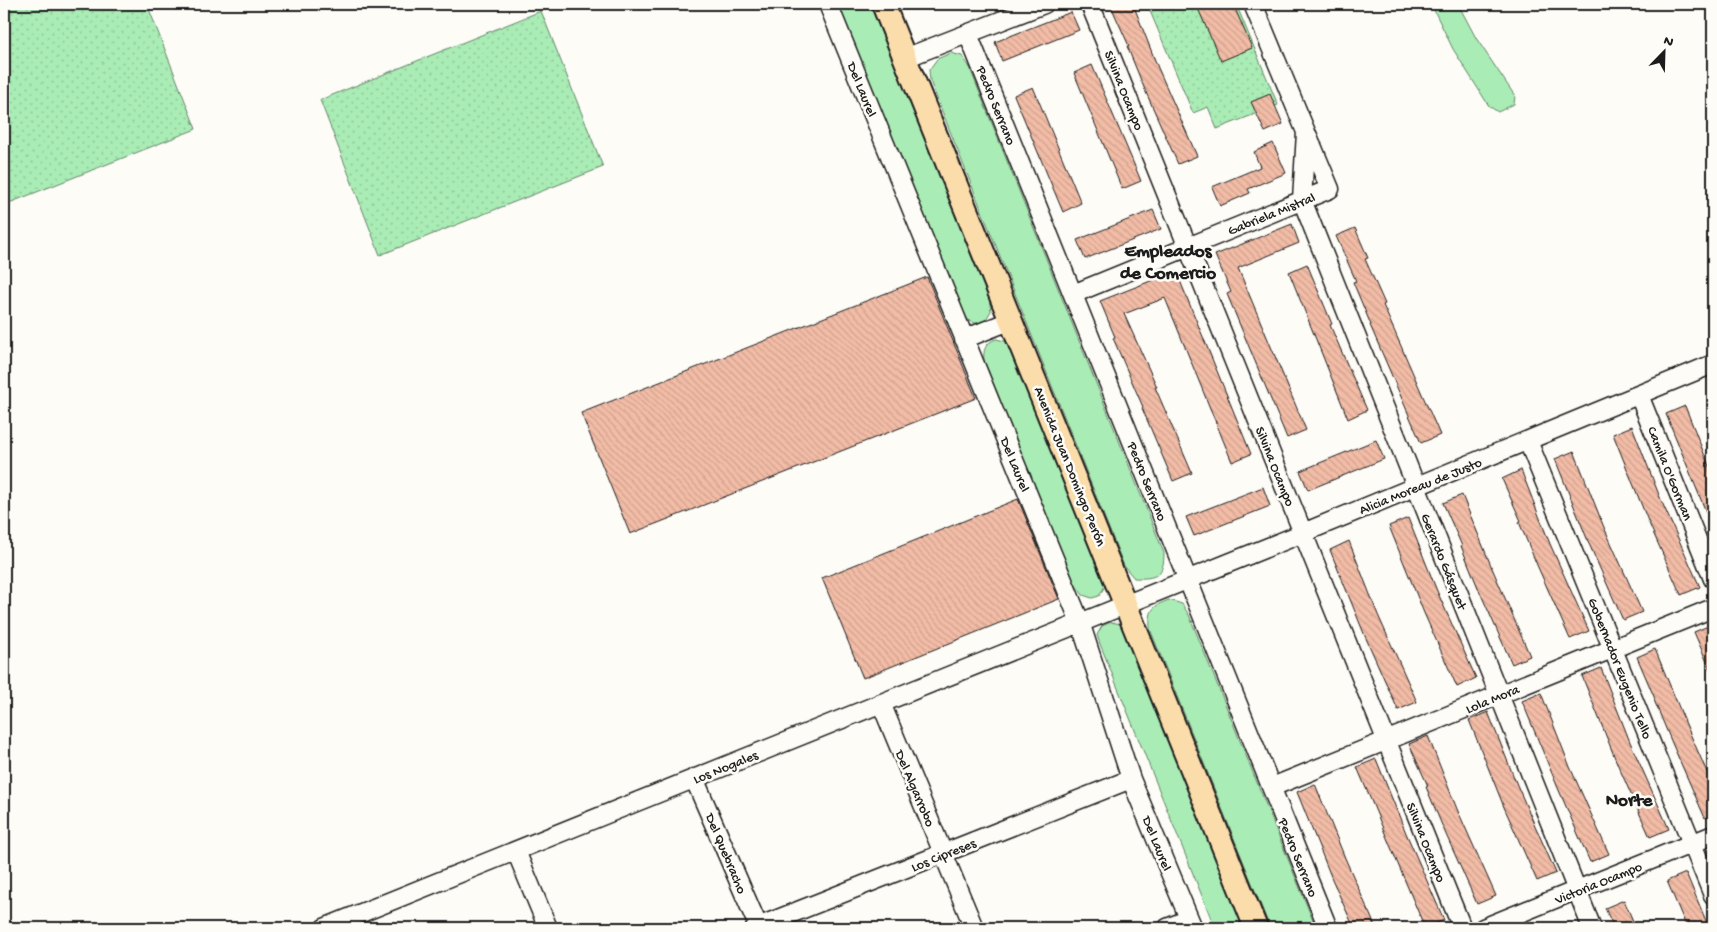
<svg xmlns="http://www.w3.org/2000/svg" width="1717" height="932" font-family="'Gochi Hand',sans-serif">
<defs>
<pattern id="park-dots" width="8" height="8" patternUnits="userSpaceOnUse" patternTransform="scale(1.25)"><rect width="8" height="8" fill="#aaecb5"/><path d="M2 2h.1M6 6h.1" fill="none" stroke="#92ca9b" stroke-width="1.8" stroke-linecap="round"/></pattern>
<pattern id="building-back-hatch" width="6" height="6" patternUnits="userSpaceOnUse" patternTransform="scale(1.25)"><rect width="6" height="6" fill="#f2bca6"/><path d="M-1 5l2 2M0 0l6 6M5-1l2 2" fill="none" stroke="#cfa18e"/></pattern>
</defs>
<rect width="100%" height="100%" fill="#fdfcf7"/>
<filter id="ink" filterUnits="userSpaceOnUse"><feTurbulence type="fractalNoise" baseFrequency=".02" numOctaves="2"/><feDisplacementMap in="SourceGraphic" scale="10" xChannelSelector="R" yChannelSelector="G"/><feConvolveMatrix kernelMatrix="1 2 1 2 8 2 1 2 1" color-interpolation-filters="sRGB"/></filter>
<g filter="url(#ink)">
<path fill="#aaecb5" stroke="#638468" d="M837 4H870L989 297 991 311 985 321 978 324 969 321 960 308Z
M1431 4H1458L1476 38 1515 96 1514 104 1498 112 1489 106 1453 49Z
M951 53 962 56 969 66 1164 553C1164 576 1156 579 1134 578L1124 566 930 81 929 70 937 59Z
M996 339 1005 341 1012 350 1103 571 1105 586 1099 596 1092 598 1083 595 1074 583 984 361C983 350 985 343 996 339Z
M1169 600 1182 604 1189 615 1316 928H1270L1150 629C1149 610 1152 606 1169 600Z
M1111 622 1120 624 1127 633 1245 928H1215L1100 644 1097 635 1102 626Z"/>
<path fill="url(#park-dots)" stroke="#638468" d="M19 4H147L196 129 4 205V10Z
M1147 4H1236L1278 105 1217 129 1208 107 1193 113Z
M541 11 603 167 380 255 320 100Z"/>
<path fill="url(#building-back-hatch)" stroke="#1c1c1c" d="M1110 4H1133L1158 68 1197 156 1178 164 1145 90 1127 46H1129Z
M1196 4H1233L1252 48 1221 61Z
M1071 12 1079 30 1002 61 995 42Z
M1092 65 1141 181 1122 189 1074 73Z
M1033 87 1081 203 1063 212 1014 95Z
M1270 94 1283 124 1265 132 1251 102Z
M1273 143 1286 173 1248 189 1250 193 1220 206 1212 187 1260 167 1254 152Z
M1153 210 1161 229 1085 259 1077 240Z
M1292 224 1299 243 1238 268 1306 430 1287 438 1227 294 1231 292 1215 255Z
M1355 228 1368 258 1365 259 1385 304 1383 305 1440 435 1421 443 1370 325H1371L1353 282 1356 281 1336 236Z
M1307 264 1332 324 1330 325 1367 410 1348 419 1289 272Z
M1176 271 1251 454 1232 462 1165 298 1124 314 1157 387H1155L1192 473 1173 481 1142 408 1143 407 1113 338 1115 337 1100 301Z
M927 277 976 398 630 534 581 413Z
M1685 406 1713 476V529L1666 414Z
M1632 426 1661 500 1700 587 1681 595 1648 521 1613 434Z
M1376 440 1384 459 1308 490 1300 471Z
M1574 451 1603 525 1642 612 1623 620 1590 546 1555 459Z
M1521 470 1550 544 1589 631 1570 639 1537 565 1519 522 1521 521 1502 479Z
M1263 487 1270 506 1194 536 1186 517Z
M1462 495 1492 568 1530 656 1512 664 1479 590 1461 546H1462L1443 503Z
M1018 499 1059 599 863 678 822 578Z
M1408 518 1437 591 1476 678 1457 687 1424 613 1389 526Z
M1349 541 1378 615 1417 702 1398 710 1365 636 1330 550Z
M1713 624V676L1694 632Z
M1655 649 1685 722 1713 786V814L1705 818 1672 743 1654 700 1655 699 1637 657Z
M1601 668 1630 742 1669 829 1650 837 1617 763 1582 676Z
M1541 693 1570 767 1609 854 1590 862 1558 788 1522 701Z
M1488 712 1517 785 1556 873 1537 881 1504 807 1469 720Z
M1428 736 1457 809 1496 896 1477 904 1444 830 1426 787 1428 786 1409 744Z
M1376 759 1406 833 1444 920 1425 928 1357 767Z
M1315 784 1345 858 1376 928H1354L1332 879 1297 792Z
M1686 873 1709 928H1687L1667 881Z
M1624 900 1636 928H1614L1605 908Z"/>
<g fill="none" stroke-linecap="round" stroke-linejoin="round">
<defs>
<path id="minor" d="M828 4 1080 622 1131 779 1193 928
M1090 4 1462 928
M1253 4 1306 132 1302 200 1592 928
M968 34 1328 928
M905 58 1044 4
M1073 294 1330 189 1308 136
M964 339 1012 320
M1639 395 1713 579
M1528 441 1713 895
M881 703 974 928
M694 778 759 928
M1272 787 1713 608
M516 851 548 928
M324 928 1303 533 1713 364
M755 928 1131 779
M1167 928 1189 919
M1483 928 1713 835"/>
<path id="major" d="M883 4 1256 928"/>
</defs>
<use href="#minor" stroke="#1c1c1c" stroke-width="21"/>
<use href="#major" stroke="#1c1c1c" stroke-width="26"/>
<use href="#minor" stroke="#fdfcf7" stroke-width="18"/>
<use href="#major" stroke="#fbddab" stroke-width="22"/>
</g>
</g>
<g text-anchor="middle" stroke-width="5" stroke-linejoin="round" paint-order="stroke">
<g font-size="14" fill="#1c1c1c" stroke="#fdfcf7">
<text transform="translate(863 89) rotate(68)" y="5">Del Laurel</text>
<text transform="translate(1125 90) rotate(68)" y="5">Silvina Ocampo</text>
<text transform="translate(997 105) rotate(68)" y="5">Pedro Serrano</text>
<text transform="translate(1271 213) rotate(-22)" y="5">Gabriela Mistral</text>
<text transform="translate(1016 464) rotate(68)" y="5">Del Laurel</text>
<text transform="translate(1071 466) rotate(68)" y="5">Avenida Juan Domingo Perón</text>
<text transform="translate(1276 466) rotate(68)" y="5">Silvina Ocampo</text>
<text transform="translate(1671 473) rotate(68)" y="5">Camila O'Gorman</text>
<text transform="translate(1148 481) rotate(68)" y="5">Pedro Serrano</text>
<text transform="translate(1420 485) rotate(-22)" y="5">Alicia Moreau de Justo</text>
<text transform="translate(1445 561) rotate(68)" y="5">Gerardo Gásquet</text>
<text transform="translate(1621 668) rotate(68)" y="5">Gobernador Eugenio Tello</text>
<text transform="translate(1492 698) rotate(-22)" y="5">Lola Mora</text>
<text transform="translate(725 766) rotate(-22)" y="5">Los Nogales</text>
<text transform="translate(916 788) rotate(67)" y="5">Del Algarrobo</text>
<text transform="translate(1427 842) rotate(68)" y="5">Silvina Ocampo</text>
<text transform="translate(1158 843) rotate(68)" y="5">Del Laurel</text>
<text transform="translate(727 853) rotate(67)" y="5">Del Quebracho</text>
<text transform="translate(943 854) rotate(-22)" y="5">Los Cipreses</text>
<text transform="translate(1299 857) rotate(68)" y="5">Pedro Serrano</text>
<text transform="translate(1598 882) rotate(-22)" y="5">Victoria Ocampo</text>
</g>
<g font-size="19" font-weight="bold" fill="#1c1c1c" stroke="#fdfcf7">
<text x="1168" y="256">Empleados<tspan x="1168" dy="22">de Comercio</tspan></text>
<text x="1629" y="805">Norte</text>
</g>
</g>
<rect width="1717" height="932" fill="none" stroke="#fdfcf7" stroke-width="20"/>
<rect x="10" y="10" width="1697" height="912" fill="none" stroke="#1c1c1c" stroke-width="2" filter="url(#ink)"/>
<g transform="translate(1664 52) rotate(23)" stroke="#fdfcf7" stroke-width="4" paint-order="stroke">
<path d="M0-4L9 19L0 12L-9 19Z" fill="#1c1c1c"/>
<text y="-8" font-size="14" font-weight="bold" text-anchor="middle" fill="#1c1c1c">N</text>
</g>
</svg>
